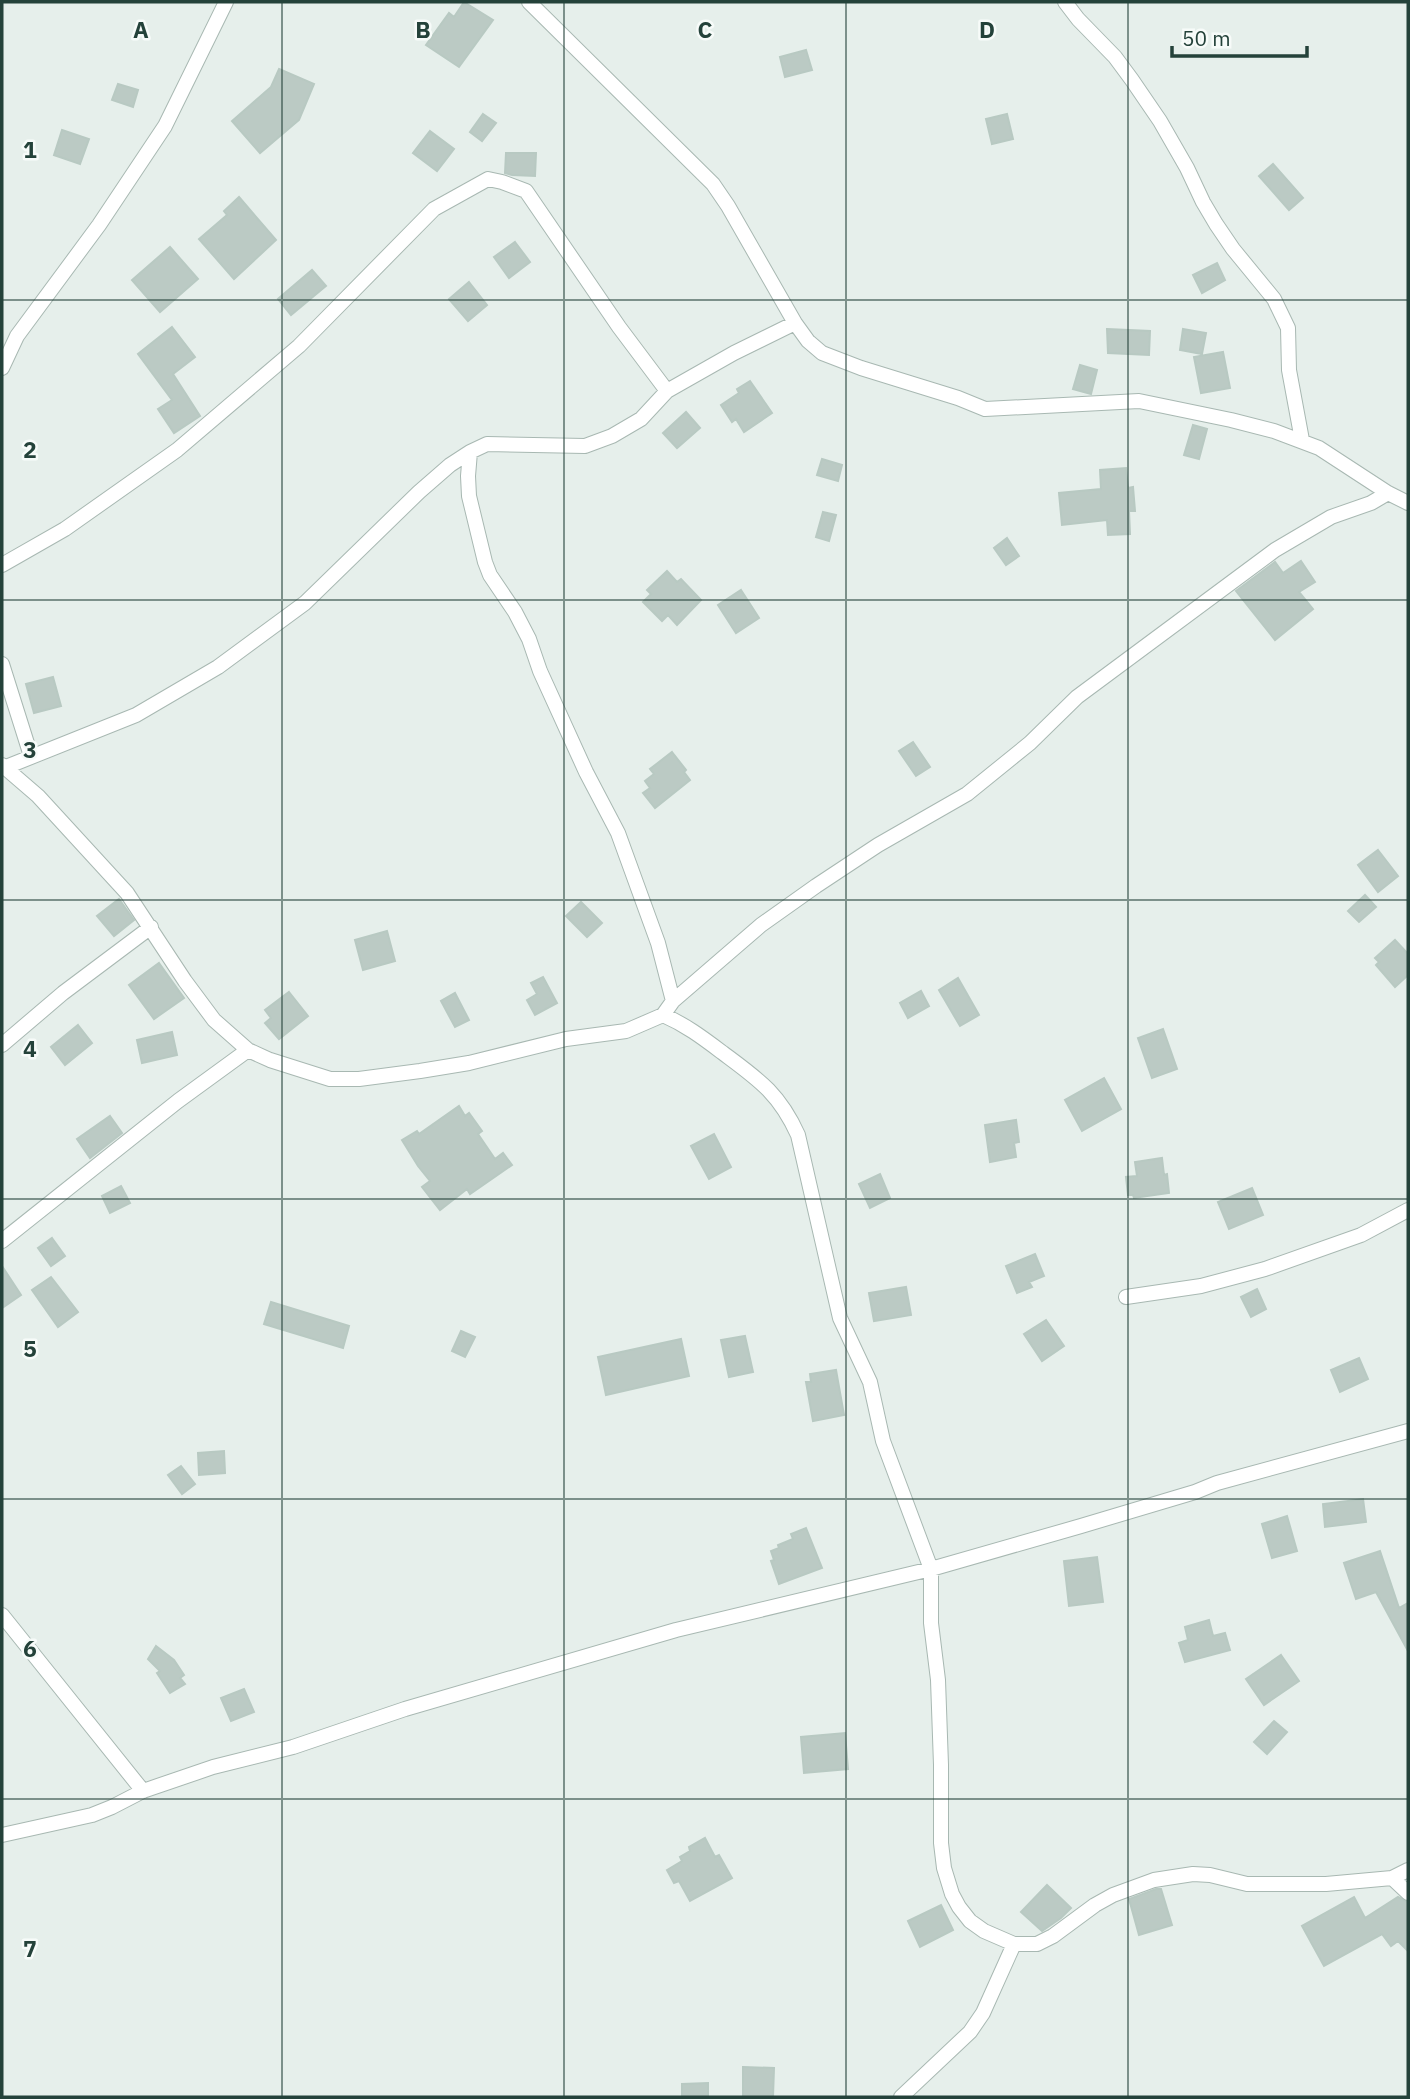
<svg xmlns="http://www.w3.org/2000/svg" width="1410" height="2099" font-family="'IBM Plex Sans',sans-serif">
<rect width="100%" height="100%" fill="#e6efeb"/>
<path fill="#bbcac4" stroke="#b8c9c2" stroke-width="2" d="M464 2 493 20 459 67 426 45 449 13 454 17Z
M806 50 812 70 785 77 780 57Z
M279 69 314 84 299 120 260 153 232 121 271 87Z
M118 84 138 90 133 107 112 100Z
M483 114 496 123 482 141 470 132Z
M1007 114 1013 139 992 144 986 119Z
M62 130 89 139 80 164 54 155Z
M430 131 454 149 437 171 413 153Z
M506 153H536L535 176 512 175 505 173Z
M1273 164 1303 198 1289 210 1259 176Z
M239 197 276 240 234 279 199 239 227 215 224 211Z
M515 242 530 262 509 278 494 257Z
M170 247 198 279 160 312 132 280Z
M1217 263 1225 280 1202 293 1193 275Z
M312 270 326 286 291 315 278 299Z
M469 282 487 305 468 321 449 299Z
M172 327 195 357 173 374 200 416 174 433 158 409 172 400 138 354Z
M1107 329 1150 331 1149 355 1108 353Z
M1183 329 1206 333 1202 354 1180 350Z
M1223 352 1230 388 1201 393 1194 357Z
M1080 365 1097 370 1091 394 1073 389Z
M750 381 772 413 744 432 736 419 732 422 721 405 739 393 737 389Z
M686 412 700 428 677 448 663 433Z
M1193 425 1207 429 1199 459 1184 455Z
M822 459 842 465 838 481 817 475Z
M1126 468 1128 488 1133 487 1135 511H1129L1130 534 1108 535 1107 520 1062 525 1059 493 1101 489 1100 470Z
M823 512 836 515 829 541 816 537Z
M1007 538 1019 556 1006 565 994 548Z
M1301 561 1315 582 1299 592 1313 609 1275 640 1236 591 1275 562 1283 573Z
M667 571 677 582 681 579 701 600 677 625 668 615 662 621 643 602 651 594 647 590Z
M741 590 759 618 736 633 718 605Z
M53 677 61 706 34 713 26 684Z
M913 742 930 767 916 776 899 751Z
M672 752 686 770 684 772 690 780 655 808 643 793 650 788 645 781 654 774 650 769Z
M1378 850 1398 876 1378 892 1358 865Z
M1365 895 1376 907 1359 922 1348 911Z
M119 899 134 920 114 936 97 916Z
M581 902 602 923 587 937 566 916Z
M387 931 395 961 363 970 355 940Z
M1395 940 1408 954V975L1395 987 1376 965 1379 962 1375 958Z
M159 963 184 998 154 1019 129 985Z
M543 977 557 1003 535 1015 527 1000 537 994 531 983Z
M958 978 979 1015 960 1026 939 990Z
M921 991 929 1006 908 1018 900 1003Z
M289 992 308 1016 279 1039 265 1023 271 1018 265 1010Z
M455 993 469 1020 455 1027 441 1001Z
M78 1025 92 1043 65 1065 51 1047Z
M1163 1029 1177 1069 1152 1078 1138 1038Z
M172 1032 177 1055 142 1063 137 1040Z
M1104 1078 1121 1109 1082 1131 1065 1100Z
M459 1106 465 1116 469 1113 482 1131 478 1134 495 1159 503 1153 512 1165 470 1194 467 1189 440 1210 422 1187 430 1181 418 1166 402 1140 417 1131 419 1134Z
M110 1116 122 1133 90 1158 77 1139Z
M1016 1120 1019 1142 1014 1143 1016 1157 990 1162 985 1125Z
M714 1134 731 1167 709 1179 691 1146Z
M1162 1158 1164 1175 1167 1174 1169 1193 1134 1198 1133 1195H1128L1126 1177 1137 1176 1135 1162Z
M880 1174 890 1198 870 1208 859 1184Z
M121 1186 130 1203 110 1213 102 1196Z
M1252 1188 1263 1215 1229 1229 1218 1202Z
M52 1238 65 1256 51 1266 38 1248Z
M1035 1254 1044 1276 1029 1282 1032 1287 1017 1293 1006 1266Z
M2 1266 21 1295 2 1308Z
M51 1277 78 1312 58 1327 32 1290Z
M906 1287 911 1315 874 1321 869 1293Z
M1257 1289 1266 1309 1251 1317 1241 1297Z
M271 1302 349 1326 343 1348 264 1324Z
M1046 1320 1064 1346 1042 1361 1024 1334Z
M461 1331 475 1337 465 1357 452 1351Z
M745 1336 753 1372 729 1377 721 1340Z
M681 1339 689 1376 606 1395 598 1357Z
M1359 1358 1368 1379 1340 1392 1331 1370Z
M836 1370 844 1415 813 1421 806 1382H811L810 1374Z
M224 1451 225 1473 199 1475 198 1453Z
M181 1466 195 1484 182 1494 168 1475Z
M1363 1499 1366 1522 1325 1527 1323 1504Z
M1287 1516 1297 1551 1272 1558 1262 1524Z
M806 1528 822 1568 779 1584 771 1561 774 1560 771 1551 779 1548 778 1545 793 1539 791 1534Z
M1380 1551 1399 1608 1408 1603V1651L1376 1592 1356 1599 1344 1563Z
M1097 1557 1103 1602 1069 1606 1064 1561Z
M1209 1620 1213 1636 1225 1633 1230 1650 1185 1662 1179 1643 1188 1640 1185 1627Z
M156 1646 174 1660 184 1675 180 1678 185 1684 170 1693 157 1673 160 1671 148 1659Z
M1281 1655 1299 1681 1264 1705 1246 1679Z
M244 1689 254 1712 231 1721 221 1698Z
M1274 1721 1287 1732 1267 1754 1254 1742Z
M845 1733 848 1769 804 1773 801 1737Z
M705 1838 715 1857 719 1855 732 1878 690 1901 679 1881 674 1883 667 1870 682 1861 680 1857 690 1851 689 1847Z
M1047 1885 1071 1908 1061 1918 1042 1931 1021 1912Z
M1156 1889H1161L1172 1925 1139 1935 1129 1899Z
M1354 1897 1365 1918 1398 1897 1408 1902V1951L1398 1941 1391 1946 1382 1934 1324 1966 1302 1926Z
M941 1905 953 1930 920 1947 908 1921Z
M743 2067 774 2068 773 2097H743Z
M708 2083V2097H682V2084Z"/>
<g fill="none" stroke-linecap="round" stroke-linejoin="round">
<defs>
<path id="minor" d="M529 2 713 184 728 206 795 323 808 341 822 353 861 368 958 398 985 409 1139 401 1231 420 1274 431 1319 448 1388 493 1408 503
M1065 2 1078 19 1115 57 1132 80 1160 121 1187 168 1203 202 1216 224 1233 249 1274 299 1288 328 1289 370 1302 440
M2 368 17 336 99 225 165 126 226 2
M470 452 468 476 469 496 485 562 490 575 515 612 529 639 540 671 586 772 618 833 658 943 673 1001
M2 565 65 529 177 450 299 346 434 209 488 179 502 182 526 191 619 327 667 391
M2 664 31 756
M2 765 38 796 127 893 185 981 214 1020 248 1050 270 1060 330 1079H359L420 1071 469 1063 566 1039 626 1031 663 1015C686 1025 703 1038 723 1053 758 1079 779 1093 798 1135L840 1318 870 1382 883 1441 931 1569V1623L938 1680 941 1765V1843L944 1868 952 1894 959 1907 970 1921 984 1931 1014 1944H1037L1053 1936 1095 1905 1113 1895 1154 1880 1193 1874 1210 1875 1247 1884H1326L1392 1878 1408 1870
M6 767 136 715 218 667 305 603 419 492 450 465 470 452 487 444 585 446 612 436 641 419 667 391 734 353 795 323
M663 1015 673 1001 761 925 816 886 878 845 967 794 1030 743 1077 697 1275 550 1331 517 1371 503 1388 493
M2 1045 63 993 151 927
M2 1241 178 1101 248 1050
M1126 1297 1201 1286 1265 1269 1361 1235 1408 1210
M2 1615 143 1791
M2 1835 92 1815 112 1807 143 1791 213 1767 293 1747 405 1709 676 1630 931 1569 1081 1526 1195 1492 1217 1483 1408 1431
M1392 1878 1408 1893
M901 2097 970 2032 983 2013 1014 1944"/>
</defs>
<use href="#minor" stroke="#a8b8b2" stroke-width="16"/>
<use href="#minor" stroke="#fff" stroke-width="14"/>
</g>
<path fill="none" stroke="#24423a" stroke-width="2" stroke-opacity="0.55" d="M282 2V2097M564 2V2097M846 2V2097M1128 2V2097M2 300H1408M2 600H1408M2 900H1408M2 1199H1408M2 1499H1408M2 1799H1408"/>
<g font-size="23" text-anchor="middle" font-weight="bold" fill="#24423a" stroke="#f7fbf9" stroke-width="5" stroke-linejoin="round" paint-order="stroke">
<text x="141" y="38">A</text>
<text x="423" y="38">B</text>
<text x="705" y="38">C</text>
<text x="987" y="38">D</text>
<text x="30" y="158">1</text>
<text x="30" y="458">2</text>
<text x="30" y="758">3</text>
<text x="30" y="1057">4</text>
<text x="30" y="1357">5</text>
<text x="30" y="1657">6</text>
<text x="30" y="1957">7</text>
</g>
<rect width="1410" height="2099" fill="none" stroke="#24423a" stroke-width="7"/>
<path d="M1172 46v10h135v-10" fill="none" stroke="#24423a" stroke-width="3.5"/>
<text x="1182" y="46" font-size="21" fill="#24423a" stroke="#f7fbf9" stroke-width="5" paint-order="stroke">50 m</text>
</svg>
